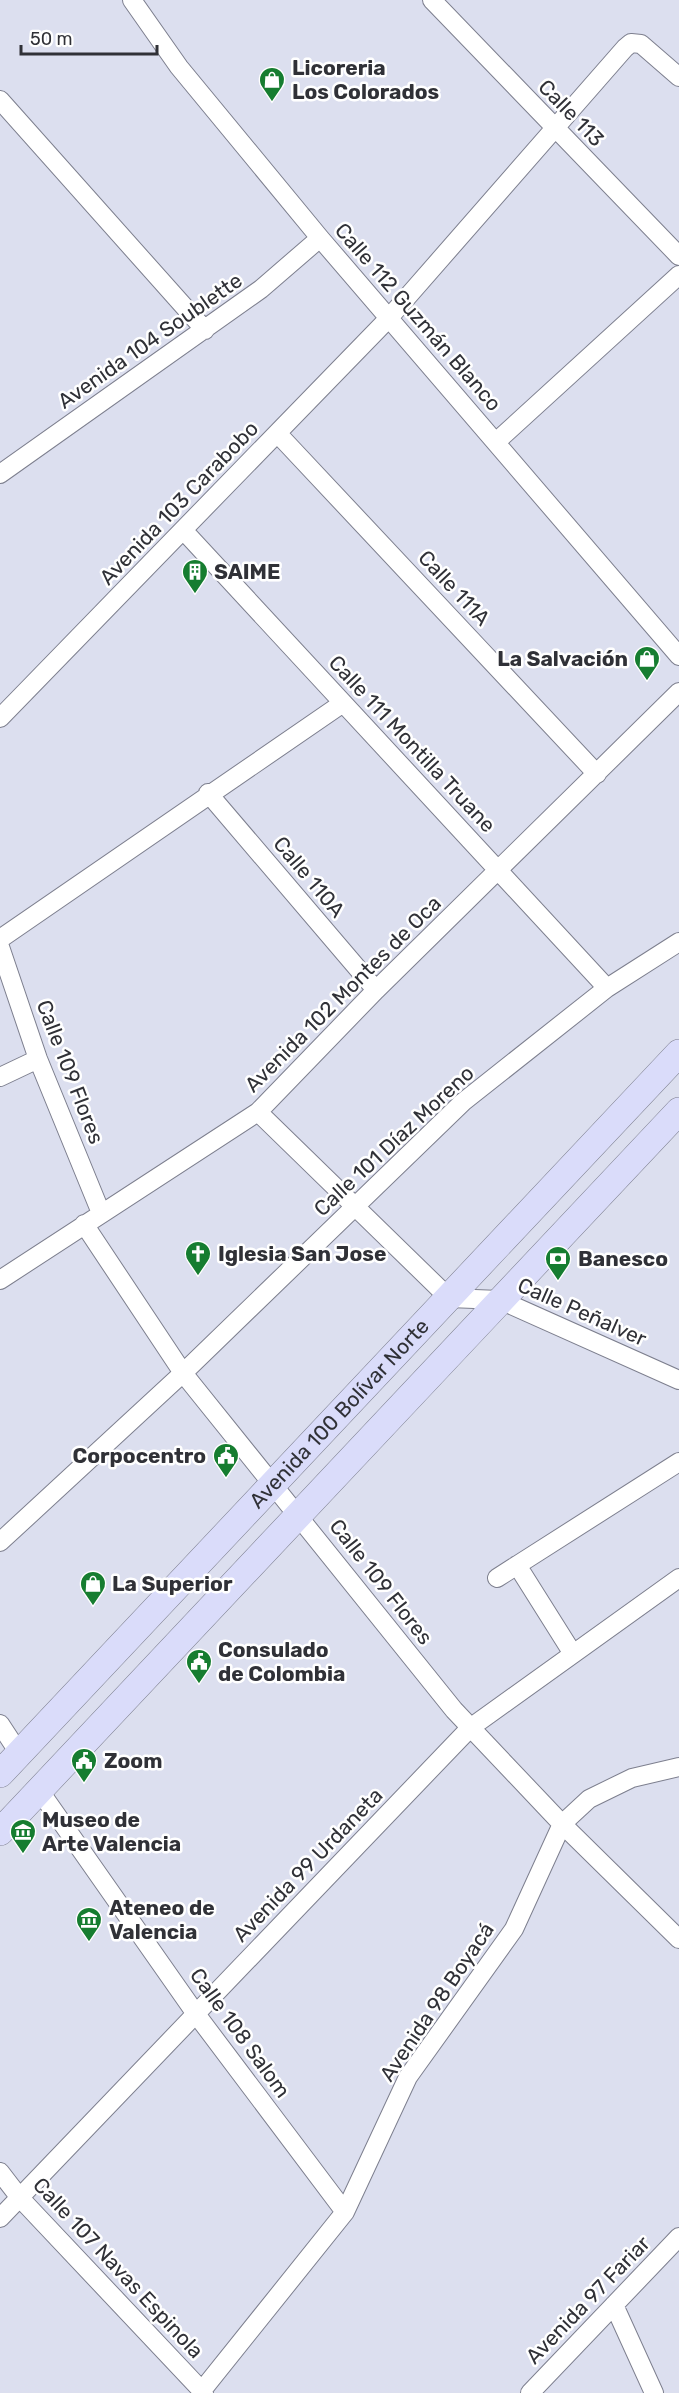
<svg xmlns="http://www.w3.org/2000/svg" width="679" height="2393" font-family="Rubik,sans-serif">
<rect width="100%" height="100%" fill="#dcdfef"/>
<g fill="none" stroke-linecap="round" stroke-linejoin="round">
<defs>
<path id="street" d="M132 0 179 67 320 238 679 656
M432 0 679 256
M0 100 205 330
M278 434 597 774
M496 442 679 275
M0 474 261 289 320 238
M184 531 607 988
M0 718 388 319 625 48 631 43 641 44 679 77
M208 793 376 990
M0 939 343 703
M0 947 38 1059 101 1213
M0 1077 38 1059
M258 1112 449 1298 500 1300 679 1380
M84 1224 183 1373 454 1710 562 1824 679 1939
M0 1280 258 1112 376 990 679 692
M0 1542 183 1373 463 1102 607 988 679 942
M517 1565 573 1654
M497 1578 679 1462
M0 1724 19 1753
M39 1790 196 2014 345 2212
M0 2172 20 2198 204 2393
M0 2218 470 1728 679 1578
M614 2305 654 2393
M200 2393 345 2212 408 2077 514 1929 562 1824 589 1799 632 1778 679 1767
M530 2393 679 2237"/>
<g id="secondary">
<path id="s1" d="M0 1774 679 1053"/>
<path d="M0 1832 679 1111"/>
</g>
</defs>
<use href="#street" stroke="#7d7f8e" stroke-width="20"/>
<use href="#secondary" stroke="#7d7f8e" stroke-width="28"/>
<use href="#street" stroke="#fff" stroke-width="18"/>
<use href="#secondary" stroke="#dadcfa" stroke-width="27"/>
</g>
<defs>
<symbol id="shop-pin" viewBox="-11 -11 22 30"><path d="M0 17L-7.5 6A9.5 9.5 0 1 1 7.5 6Z" fill="#167d30" stroke="#fff"/><path d="M-5-2.5h2.3a2.7 3.5 0 0 1 5.4 0H5L5.5 6h-11ZM-1.5-2.5h3a1.5 2.3 0 0 0-3 0Z" fill="#fff"/></symbol>
<symbol id="building-pin" viewBox="-11 -11 22 30"><path d="M0 17L-7.5 6A9.5 9.5 0 1 1 7.5 6Z" fill="#167d30" stroke="#fff"/><path d="M-4-6H4V6H1V3H-1V6H-4ZM-2.5-4.3h1.7v1.8h-1.7ZM.8-4.3h1.7v1.8H.8ZM-2.5-1h1.7V.8h-1.7ZM.8-1h1.7V.8H.8Z" fill="#fff"/></symbol>
<symbol id="church-pin" viewBox="-11 -11 22 30"><path d="M0 17L-7.5 6A9.5 9.5 0 1 1 7.5 6Z" fill="#167d30" stroke="#fff"/><path d="M-1.2-6h2.4v3.5h3.3v2.4h-3.3V6h-2.4V-.1h-3.3v-2.4h3.3Z" fill="#fff"/></symbol>
<symbol id="bank-pin" viewBox="-11 -11 22 30"><path d="M0 17L-7.5 6A9.5 9.5 0 1 1 7.5 6Z" fill="#167d30" stroke="#fff"/><path d="M-6-4H6V4H-6ZM0-2.3a2.3 2.3 0 1 0 0 4.6a2.3 2.3 0 1 0 0-4.6Z" fill="#fff"/></symbol>
<symbol id="civic-pin" viewBox="-11 -11 22 30"><path d="M0 17L-7.5 6A9.5 9.5 0 1 1 7.5 6Z" fill="#167d30" stroke="#fff"/><path d="M-.6-6.5H3V-4.5H.6V-3L4-1V1h2V6H-6V1h2V-1L-.6-3ZM-1.2 2.5V6h2.4V2.5Z" fill="#fff"/></symbol>
<symbol id="museum-pin" viewBox="-11 -11 22 30"><path d="M0 17L-7.5 6A9.5 9.5 0 1 1 7.5 6Z" fill="#167d30" stroke="#fff"/><path d="M0-6L6-3V-2H-6V-3ZM-5-1h2V3h-2ZM-1-1h2V3h-2ZM3-1h2V3H3ZM-6 4H6V6H-6Z" fill="#fff"/></symbol>
</defs>
<g fill-rule="evenodd">
<use href="#shop-pin" x="257" y="65" width="30" height="40"/>
<use href="#building-pin" x="180" y="557" width="30" height="40"/>
<use href="#shop-pin" x="632" y="644" width="30" height="40"/>
<use href="#church-pin" x="183" y="1239" width="30" height="40"/>
<use href="#bank-pin" x="543" y="1244" width="30" height="40"/>
<use href="#civic-pin" x="211" y="1441" width="30" height="40"/>
<use href="#shop-pin" x="78" y="1569" width="30" height="40"/>
<use href="#civic-pin" x="184" y="1647" width="30" height="40"/>
<use href="#civic-pin" x="69" y="1746" width="30" height="40"/>
<use href="#museum-pin" x="8" y="1817" width="30" height="40"/>
<use href="#museum-pin" x="74" y="1905" width="30" height="40"/>
</g>
<g text-anchor="middle" stroke-width="5" stroke-linejoin="round" paint-order="stroke">
<g font-size="21" font-weight="bold" fill="#303137" stroke="#fff" text-anchor="start">
<text x="292" y="75">Licoreria<tspan x="292" dy="24">Los Colorados</tspan></text>
<text x="214" y="579">SAIME</text>
<text x="628" y="666" text-anchor="end">La Salvación</text>
<text x="218" y="1261">Iglesia San Jose</text>
<text x="578" y="1266">Banesco</text>
<text x="206" y="1463" text-anchor="end">Corpocentro</text>
<text x="112" y="1591">La Superior</text>
<text x="218" y="1657">Consulado<tspan x="218" dy="24">de Colombia</tspan></text>
<text x="104" y="1768">Zoom</text>
<text x="42" y="1827">Museo de<tspan x="42" dy="24">Arte Valencia</tspan></text>
<text x="109" y="1915">Ateneo de<tspan x="109" dy="24">Valencia</tspan></text>
</g>
<g font-size="21" fill="#303137" stroke="#fff">
<text transform="translate(571 113) rotate(46)" y="7">Calle 113</text>
<text transform="translate(418 317) rotate(49)" y="7">Calle 112 Guzmán Blanco</text>
<text transform="translate(150 341) rotate(-35)" y="7">Avenida 104 Soublette</text>
<text transform="translate(179 503) rotate(-46)" y="7">Avenida 103 Carabobo</text>
<text transform="translate(454 588) rotate(47)" y="7">Calle 111A</text>
<text transform="translate(412 744) rotate(47)" y="7">Calle 111 Montilla Truane</text>
<text transform="translate(309 877) rotate(50)" y="7">Calle 110A</text>
<text transform="translate(343 994) rotate(-45)" y="7">Avenida 102 Montes de Oca</text>
<text transform="translate(70 1072) rotate(69)" y="7">Calle 109 Flores</text>
<text transform="translate(394 1141) rotate(-43)" y="7">Calle 101 Díaz Moreno</text>
<text transform="translate(582 1312) rotate(24)" y="7">Calle Peñalver</text>
<text dy="7" stroke="none"><textPath href="#s1" startOffset="495">Avenida 100 Bolívar Norte</textPath></text>
<text transform="translate(381 1582) rotate(52)" y="7">Calle 109 Flores</text>
<text transform="translate(308 1865) rotate(-46)" y="7">Avenida 99 Urdaneta</text>
<text transform="translate(437 2002) rotate(-56)" y="7">Avenida 98 Boyacá</text>
<text transform="translate(240 2033) rotate(54)" y="7">Calle 108 Salom</text>
<text transform="translate(118 2268) rotate(47)" y="7">Calle 107 Navas Espinola</text>
<text transform="translate(588 2300) rotate(-46)" y="7">Avenida 97 Fariar</text>
</g>
</g>
<path d="M21 45v9h136v-9" fill="none" stroke="#303137" stroke-width="3"/>
<text x="30" y="45" font-size="18" fill="#303137" stroke="#ffffff" stroke-width="4.5" paint-order="stroke">50 m</text>
</svg>
